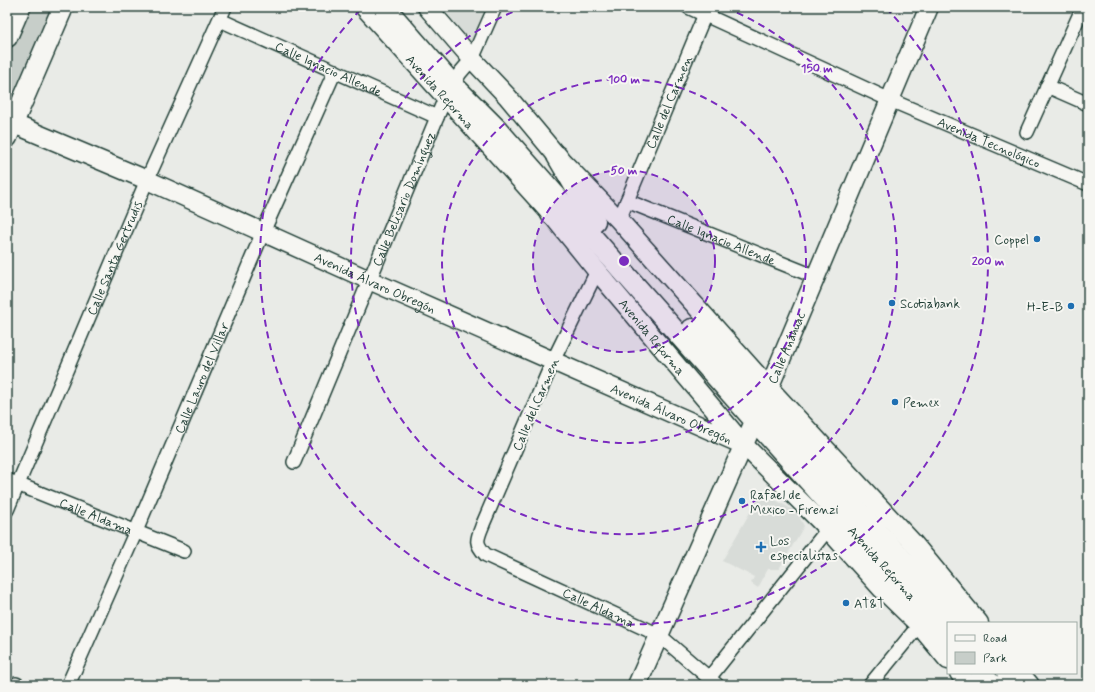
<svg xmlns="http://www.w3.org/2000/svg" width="1095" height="692" font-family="Mynerve,sans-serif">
<rect width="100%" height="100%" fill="#e9ebe7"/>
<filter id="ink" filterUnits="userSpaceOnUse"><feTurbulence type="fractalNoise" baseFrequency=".025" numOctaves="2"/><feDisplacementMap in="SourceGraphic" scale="8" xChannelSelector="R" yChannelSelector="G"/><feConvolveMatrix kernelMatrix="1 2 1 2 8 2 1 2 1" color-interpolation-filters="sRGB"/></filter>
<g filter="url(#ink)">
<path fill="#d8dcd8" d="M442 7H486L471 42Z
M760 495 769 499 770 497 795 511 794 513 799 516 804 526 779 569H768L758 588 751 583 754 577 722 561Z"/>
<path fill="#c7cec9" stroke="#73867e" d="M28 7H55L17 94 9 101 7 100V54Z"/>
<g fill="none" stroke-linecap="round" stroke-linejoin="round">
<defs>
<g id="street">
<path id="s1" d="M688 7 890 100 1088 184"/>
<path id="s2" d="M220 20 437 117"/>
<path d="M1047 86 1088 104"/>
<path d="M1027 132 1083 7"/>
<path id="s3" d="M627 201 816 277"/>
<path id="s4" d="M619 220 708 7"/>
<path id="s5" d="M597 271 553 361 483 524C477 539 474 543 486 555L659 635 717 685"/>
<path id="s6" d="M294 462 445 98 460 73 472 59 495 7"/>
<path id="s7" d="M7 480 184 551"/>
<path id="s8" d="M7 510 147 180 225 7"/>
<path d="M709 678 828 529"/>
<path d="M16 684 18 685"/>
<path id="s9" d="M68 685 136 531 263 232 335 71"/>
<path d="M870 685 919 625"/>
</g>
<g id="secondary">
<path id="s10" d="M364 7 551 214 597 271 744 445 828 529 881 588 919 625 948 660"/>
<path d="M427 7 472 59 507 96 557 156 619 220 769 388 914 544 979 623"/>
<path id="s11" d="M7 121 147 180 369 280 739 443"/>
<path d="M959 673 969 685"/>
<path d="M1020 673 1030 685"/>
<path id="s12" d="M637 685 769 388 929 7"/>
</g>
<g id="primary">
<path id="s13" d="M385 7 453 85 498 130 754 420 948 636"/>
<path d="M7 37 20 7"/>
<path d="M7 137 63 7"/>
<path d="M557 156 595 221"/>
<path d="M551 214 579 230"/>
<path d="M692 329 961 623"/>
<path d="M981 673 992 685"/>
<path d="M1007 673 1018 685"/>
</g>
</defs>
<use href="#street" stroke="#1f3d34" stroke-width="16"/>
<use href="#secondary" stroke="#1f3d34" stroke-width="21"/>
<use href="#primary" stroke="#1f3d34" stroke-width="23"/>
<use href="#street" stroke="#f6f6f2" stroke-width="13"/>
<use href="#secondary" stroke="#f6f6f2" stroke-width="18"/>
<use href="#primary" stroke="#f6f6f2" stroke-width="20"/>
</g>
</g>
<circle cx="624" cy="261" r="91" fill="#7b2cbf" fill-opacity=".12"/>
<g fill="none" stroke="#7b2cbf" stroke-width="2" stroke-dasharray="7 5">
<circle cx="624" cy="261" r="91"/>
<circle cx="624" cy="261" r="182"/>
<path d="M726 8A273 273 0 1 1 522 8"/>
<path d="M886 8A364 364 0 1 1 362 8"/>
</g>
<g fill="#1f6fb2" stroke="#f6f6f2" stroke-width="1.5">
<circle cx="1037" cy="239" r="4"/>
<circle cx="892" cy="303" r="4"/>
<circle cx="1071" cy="306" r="4"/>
<circle cx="895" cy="402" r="4"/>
<circle cx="742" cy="501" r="4"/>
<path d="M759 541h4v4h4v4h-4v4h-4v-4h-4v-4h4z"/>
<circle cx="846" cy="603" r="4"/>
</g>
<g text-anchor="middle" stroke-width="4" stroke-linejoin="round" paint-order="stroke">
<g font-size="13" fill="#1f3d34" stroke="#f6f6f2">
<text dy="5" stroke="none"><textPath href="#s2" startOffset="119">Calle Ignacio Allende</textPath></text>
<text dy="5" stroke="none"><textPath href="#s10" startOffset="114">Avenida Reforma</textPath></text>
<text dy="5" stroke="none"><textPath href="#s4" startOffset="128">Calle del Carmen</textPath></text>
<text dy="5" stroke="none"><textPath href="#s1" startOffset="330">Avenida Tecnológico</textPath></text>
<text dy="5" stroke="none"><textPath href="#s6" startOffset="285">Calle Belisario Domínguez</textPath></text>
<text dy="5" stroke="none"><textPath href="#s3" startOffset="102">Calle Ignacio Allende</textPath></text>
<text dy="5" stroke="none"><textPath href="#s8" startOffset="274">Calle Santa Gertrudis</textPath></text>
<text dy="5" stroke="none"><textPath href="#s11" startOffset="402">Avenida Álvaro Obregón</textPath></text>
<text dy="5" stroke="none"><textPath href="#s10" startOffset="438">Avenida Reforma</textPath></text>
<text dy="5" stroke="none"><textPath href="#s12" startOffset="369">Calle Anáhuac</textPath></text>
<text dy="5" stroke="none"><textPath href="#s9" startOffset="335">Calle Lauro del Villar</textPath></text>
<text transform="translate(535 404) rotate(-67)" y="5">Calle del Carmen</text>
<text dy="5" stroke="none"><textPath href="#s11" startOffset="726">Avenida Álvaro Obregón</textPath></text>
<text dy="5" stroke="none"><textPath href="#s7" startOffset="96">Calle Aldama</textPath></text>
<text dy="5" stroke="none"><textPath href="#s13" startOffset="746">Avenida Reforma</textPath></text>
<text dy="5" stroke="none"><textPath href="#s5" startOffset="436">Calle Aldama</textPath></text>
</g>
<g font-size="13" fill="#1f3d34" stroke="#f6f6f2" text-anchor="start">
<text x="1029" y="244" text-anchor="end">Coppel</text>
<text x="900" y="308">Scotiabank</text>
<text x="1063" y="311" text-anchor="end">H-E-B</text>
<text x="903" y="407">Pemex</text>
<text x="750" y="499">Rafael de<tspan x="750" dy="15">Mexico - Firenzi</tspan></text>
<text x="770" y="545">Los<tspan x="770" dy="15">especialistas</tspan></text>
<text x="854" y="608">AT&amp;T</text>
</g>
</g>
<circle cx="624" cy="261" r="6" fill="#7b2cbf" stroke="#f6f6f2" stroke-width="2"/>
<g font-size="12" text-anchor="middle" font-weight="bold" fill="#7b2cbf" stroke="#f6f6f2" stroke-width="4" stroke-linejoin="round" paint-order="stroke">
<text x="817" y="72">150 m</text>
<text x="624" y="83">100 m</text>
<text x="624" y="174">50 m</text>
<text x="988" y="265">200 m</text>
</g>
<rect width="1095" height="692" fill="none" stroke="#f6f6f2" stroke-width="24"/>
<rect x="12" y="12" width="1071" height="668" fill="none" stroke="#1f3d34" stroke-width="1.5" filter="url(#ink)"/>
<rect x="947" y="622" width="130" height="52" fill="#f6f6f2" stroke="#a0aca6"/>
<rect x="955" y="635" width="20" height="6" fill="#f6f6f2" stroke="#a0aca6"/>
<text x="983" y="642" font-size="12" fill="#1f3d34">Road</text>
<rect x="955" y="652" width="20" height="12" fill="#c7cec9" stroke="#a0aca6"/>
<text x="983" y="662" font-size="12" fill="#1f3d34">Park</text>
</svg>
